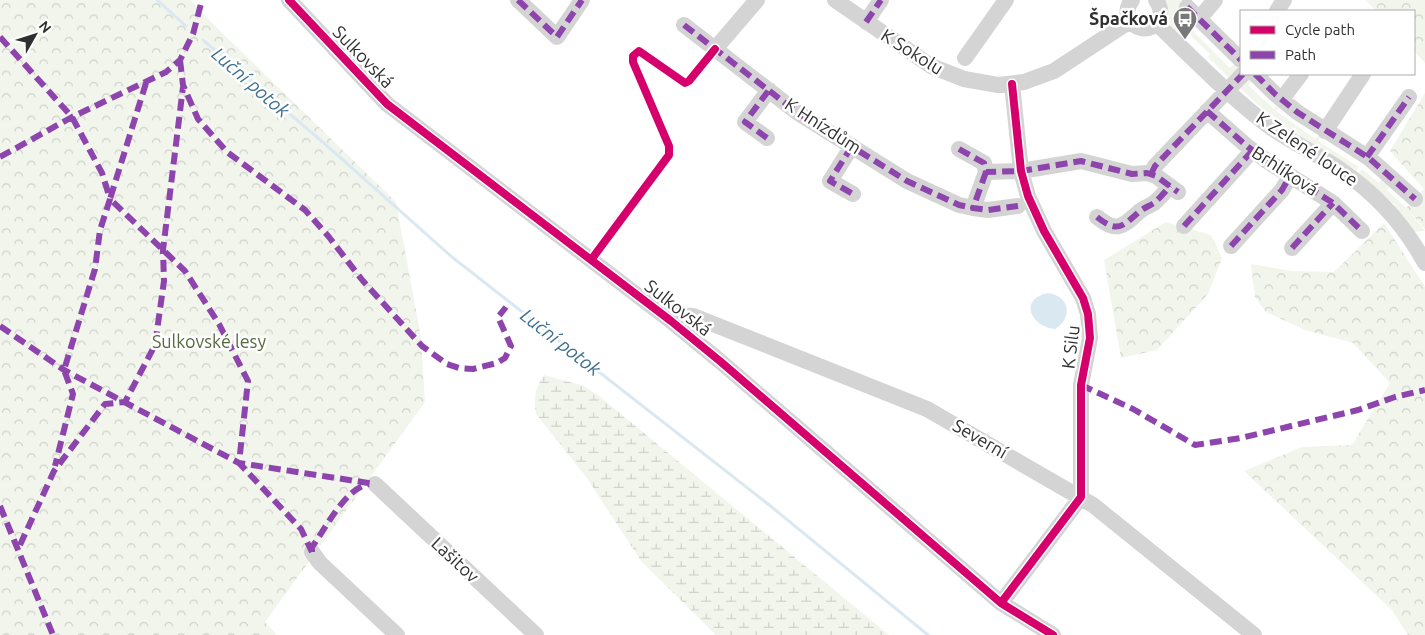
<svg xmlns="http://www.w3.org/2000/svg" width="1425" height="635" font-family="Ubuntu,sans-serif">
<defs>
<pattern id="forest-crowns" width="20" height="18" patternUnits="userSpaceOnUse" patternTransform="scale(1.25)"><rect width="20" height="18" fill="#f1f5ec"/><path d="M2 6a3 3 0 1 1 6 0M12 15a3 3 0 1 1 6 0" fill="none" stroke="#cfd2cb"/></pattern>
<pattern id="wetland-marsh" width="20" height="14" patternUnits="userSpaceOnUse" patternTransform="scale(1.25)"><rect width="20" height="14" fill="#f1f5ec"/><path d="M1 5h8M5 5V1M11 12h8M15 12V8" fill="none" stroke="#cfd2cb"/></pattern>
</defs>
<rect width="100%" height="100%" fill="#fff"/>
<path fill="#f1f5ec" d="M1164 0H1193L1178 16 1191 30 1188 33 1181 27 1176 32C1167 22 1166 12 1164 0Z
M1193 31 1230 68 1236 62 1238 69 1230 79 1208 57 1210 54 1190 35Z
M1244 79H1254L1248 85 1274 109 1279 104 1281 105 1276 111 1315 139 1320 133 1322 134 1318 141 1359 167 1356 170 1283 125 1256 103 1238 86Z
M1362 169 1379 183 1384 177 1392 184 1387 190 1406 208 1425 231 1412 232 1393 208 1395 205 1359 173Z"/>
<path fill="url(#forest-crowns)" d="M0 0H191L210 21 396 202 421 338 425 402 265 622 277 635H0Z
M1366 0H1425V63L1414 51V11H1376Z
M1425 93V229L1406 208 1424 189 1390 151Z
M1166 222 1211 235 1222 258 1208 294 1157 350 1121 358 1104 260Z
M1384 223 1425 287V635H1408L1392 610 1244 471 1302 447 1352 445 1390 383 1353 343 1305 330 1266 312 1255 297 1251 264 1291 271 1334 272Z"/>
<path fill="url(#wetland-marsh)" d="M544 375 584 386 599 396 889 635H716L641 561 587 478 536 414C533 399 536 386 544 375Z"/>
<path fill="#dae9f1" d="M1048 293C1070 296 1073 318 1055 329 1031 327 1018 299 1048 293Z"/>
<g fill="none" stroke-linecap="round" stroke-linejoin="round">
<path stroke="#dae9f1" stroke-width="3" d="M157 0 186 26
M203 40 325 144 452 257 768 504 928 635"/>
<path stroke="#d4d4d4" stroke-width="16" d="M289 0 387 104 671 321 721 362 1001 603 1053 635
M518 0 557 37 582 0
M835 0 931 66 964 79 998 85 1024 82 1054 71 1130 21
M1132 0C1115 22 1150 41 1159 18 1162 11 1160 6 1156 0
M1187 7 1241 60
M1277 11 1284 0
M1199 19 1215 0
M866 22 881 0
M1156 23C1193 58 1229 96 1269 126 1292 143 1318 154 1341 170 1376 194 1405 226 1425 263
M684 25 798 113 907 181 959 205 973 208
M715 49 757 0
M965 58 1006 0
M1255 74 1275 94 1297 112 1369 158 1415 199
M1282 99 1301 74
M1207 111 1248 147 1267 161 1333 203 1362 231
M1325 131 1363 74
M767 138 745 122 769 90
M852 146 830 181 853 194
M959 149 984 163 986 172 1021 171 1081 161 1132 174 1147 173 1156 176 1178 192
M1367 157 1409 97
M986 172 973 208 988 210 1018 206
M1151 174 1155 166 1243 74
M1097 217C1118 234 1123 226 1140 211 1144 208 1149 206 1154 203 1160 198 1165 192 1170 186
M1184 226 1252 151
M1231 246 1282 190 1290 176
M1292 248 1333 203
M671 321 678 315 693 316 927 409 1093 505 1254 635
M375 484 536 635
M312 552 320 563 397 635
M1001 603 1081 497V385L1090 338 1088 314 1083 298 1044 231 1028 196 1021 171 1012 84"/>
<path stroke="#8e44ad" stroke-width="6" stroke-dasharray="12 6" stroke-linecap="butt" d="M518 0 557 37 582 0
M1187 7 1241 60
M866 22 881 0
M684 25 798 113 907 181 959 205 973 208
M0 37 72 117 102 173 110 199 100 230 95 269 64 370 73 394 55 466
M180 60 183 85 198 119 227 152 305 210 329 237 363 281 422 346 447 364 459 368 473 369 497 363 505 358 511 346 498 317 506 307
M1255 74 1275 94 1297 112 1369 158 1415 199
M146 83 110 199 185 271 219 324 248 381 239 463 301 529 312 552
M1207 111 1248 147 1267 161 1333 203 1362 231
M767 138 745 122 769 90
M852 146 830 181 853 194
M959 149 984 163 986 172 1021 171 1081 161 1132 174 1147 173 1156 176 1178 192
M0 157 72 117 166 72 180 60 193 34 202 0
M1367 157 1409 97
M986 172 973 208 988 210 1018 206
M1151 174 1155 166 1243 74
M1097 217C1118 234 1123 226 1140 211 1144 208 1149 206 1154 203 1160 198 1165 192 1170 186
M1184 226 1252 151
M1231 246 1282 190 1290 176
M1292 248 1333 203
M0 326 64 370 239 463 375 484
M1081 385 1133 409 1195 445 1241 438 1358 410 1395 397 1425 390
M0 506 53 635
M20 545 54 471 105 404 125 402 155 345 164 281 163 250 183 87
M312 552V547C326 528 345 488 369 484"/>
<defs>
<path id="cycleway" d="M289 0 387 104 671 321 721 362 1001 603 1053 635
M591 260 669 155V146L633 62V56L639 51 685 83 689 81 715 49
M1001 603 1081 497V385L1090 338 1088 314 1083 298 1044 231 1028 196 1021 171 1012 84"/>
</defs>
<use href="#cycleway" stroke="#fff" stroke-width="11"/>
<use href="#cycleway" stroke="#d6006c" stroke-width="8"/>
</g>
<defs>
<symbol id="bus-pin" viewBox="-11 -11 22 30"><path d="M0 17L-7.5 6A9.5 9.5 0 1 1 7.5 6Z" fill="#787878" stroke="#fff"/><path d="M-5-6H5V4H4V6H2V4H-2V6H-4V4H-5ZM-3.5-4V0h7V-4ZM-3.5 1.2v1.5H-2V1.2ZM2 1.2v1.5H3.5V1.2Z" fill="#fff"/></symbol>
</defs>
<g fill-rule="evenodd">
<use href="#bus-pin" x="1171" y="5" width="28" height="38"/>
</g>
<g text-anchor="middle" stroke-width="5" stroke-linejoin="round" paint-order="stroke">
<g font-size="18" font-weight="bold" fill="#2f2f2f" stroke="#fff" text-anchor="end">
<text x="1168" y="25">Špačková</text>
</g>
<g font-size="18" fill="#2f2f2f" stroke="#fff">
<text transform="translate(912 52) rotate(32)" y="6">K Sokolu</text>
<text transform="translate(363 57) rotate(46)" y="6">Sulkovská</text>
<text transform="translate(823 126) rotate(33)" y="6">K Hnízdům</text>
<text transform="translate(1307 149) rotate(34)" y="6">K Zelené louce</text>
<text transform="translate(1285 171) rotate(33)" y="6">Brhlíková</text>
<text transform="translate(678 308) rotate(38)" y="6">Sulkovská</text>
<text transform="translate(1071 347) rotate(-83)" y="6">K Silu</text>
<text transform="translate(980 439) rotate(30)" y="6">Severní</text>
<text transform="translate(455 560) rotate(43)" y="6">Lašitov</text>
</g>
<g font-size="18" fill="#536a3d" stroke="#fff">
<text x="209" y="348">Sulkovské lesy</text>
</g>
<g font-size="19" font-style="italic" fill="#3f7190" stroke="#fff">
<text transform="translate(251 82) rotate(41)" y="7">Luční potok</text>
<text transform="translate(561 342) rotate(38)" y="7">Luční potok</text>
</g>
</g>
<rect x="1240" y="10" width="175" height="65" fill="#ffffff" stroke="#acacac"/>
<rect x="1250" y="26" width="25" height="8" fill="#d6006c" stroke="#acacac"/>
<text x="1285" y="35" font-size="15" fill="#2f2f2f">Cycle path</text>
<rect x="1250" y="51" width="25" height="8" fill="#8e44ad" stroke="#acacac"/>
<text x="1285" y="60" font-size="15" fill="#2f2f2f">Path</text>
<g transform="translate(35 35) rotate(51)" stroke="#ffffff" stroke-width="4" paint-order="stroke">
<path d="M0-4L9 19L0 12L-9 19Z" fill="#2f2f2f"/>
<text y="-8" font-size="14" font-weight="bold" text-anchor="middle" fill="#2f2f2f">N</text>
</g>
</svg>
